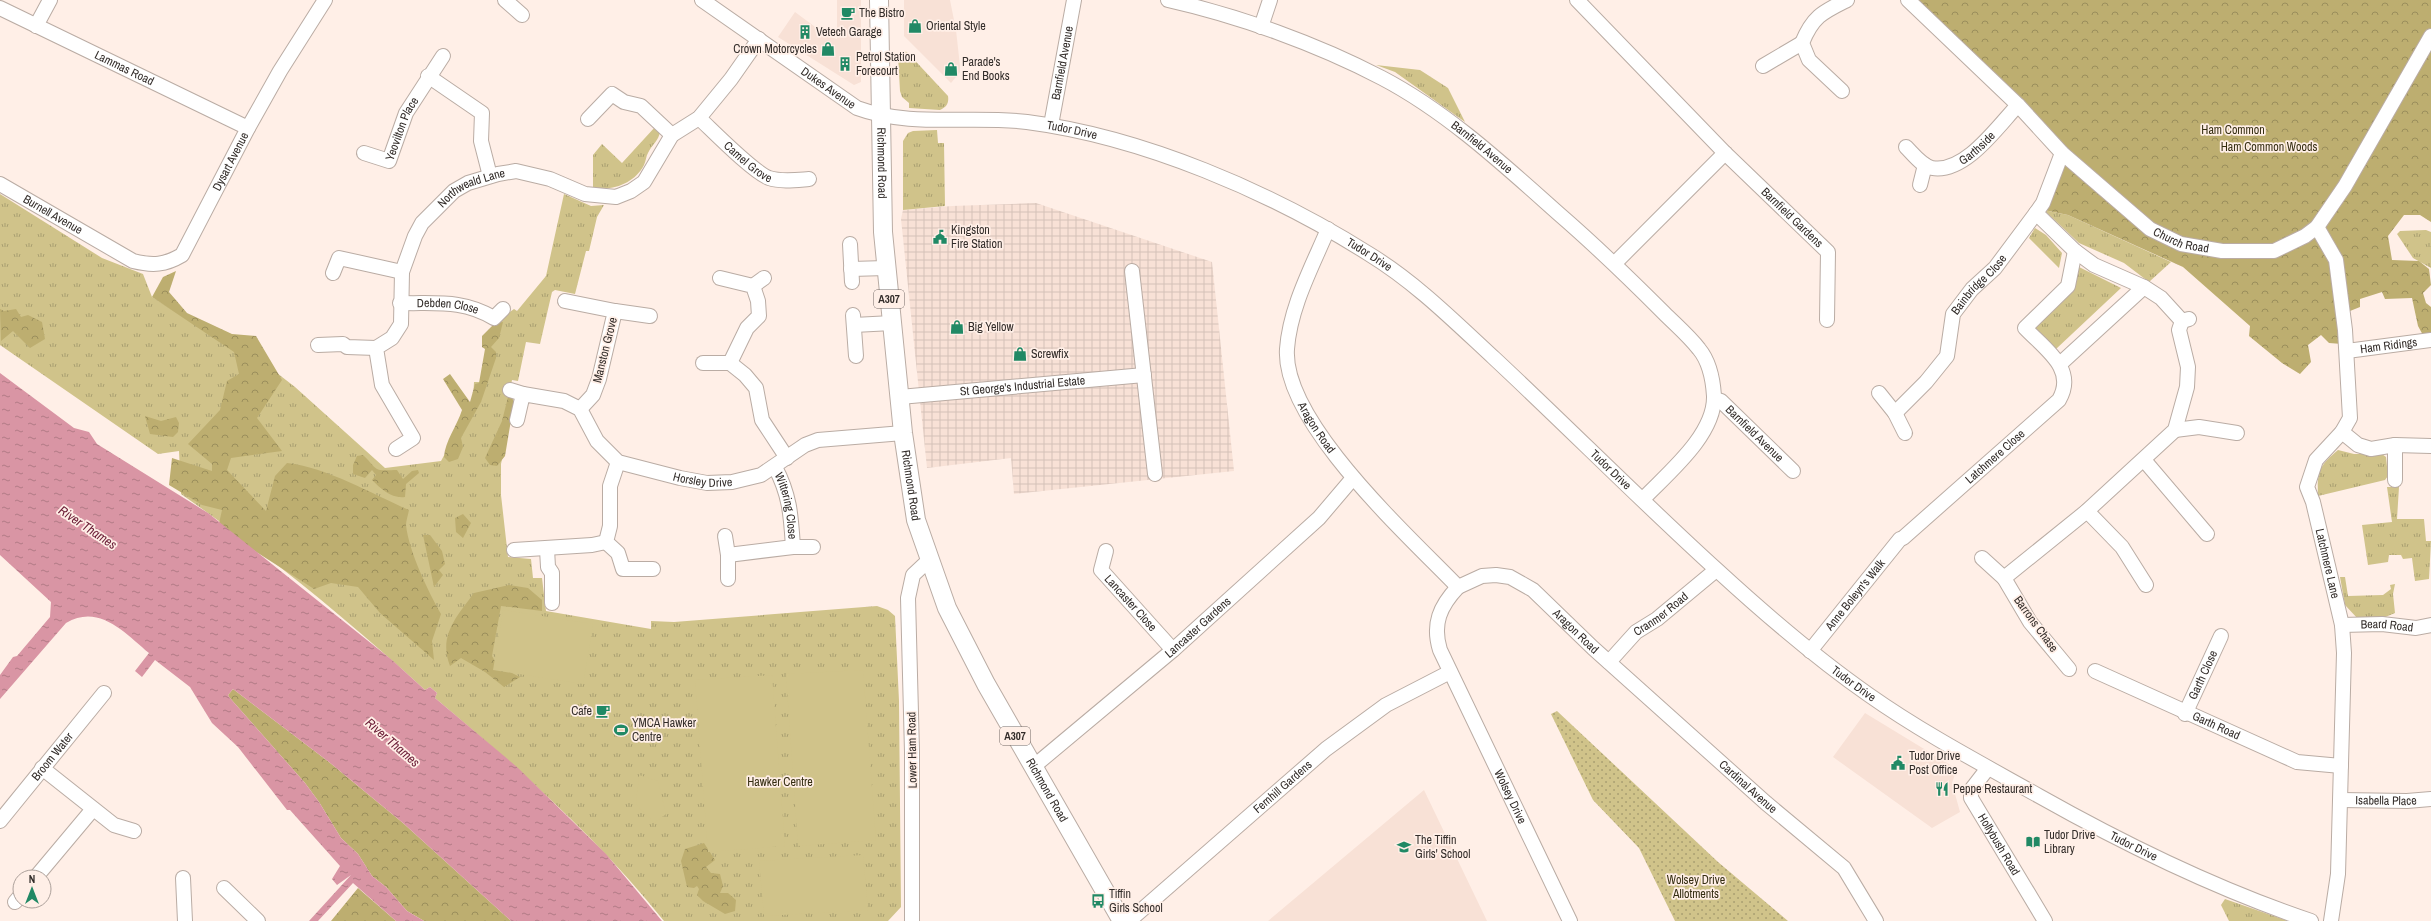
<svg xmlns="http://www.w3.org/2000/svg" width="2431" height="921" font-family="'Archivo Narrow',sans-serif">
<defs>
<pattern id="industrial-grid" width="8" height="8" patternUnits="userSpaceOnUse"><rect width="8" height="8" fill="#f8e1d6"/><path d="M0 4h8M4 0v8" fill="none" stroke="#d5c1b8"/></pattern>
<pattern id="grass-tufts" width="24" height="20" patternUnits="userSpaceOnUse"><rect width="24" height="20" fill="#d0c38a"/><path d="M3 7l-1-3M5 7V3M7 7l1-3M15 17l-1-3M17 17v-4M19 17l1-3" fill="none" stroke="#a99f71"/></pattern>
<pattern id="forest-crowns" width="20" height="18" patternUnits="userSpaceOnUse"><rect width="20" height="18" fill="#bdae70"/><path d="M2 6a3 3 0 1 1 6 0M12 15a3 3 0 1 1 6 0" fill="none" stroke="#9a8e5c"/></pattern>
<pattern id="garden-dots" width="8" height="8" patternUnits="userSpaceOnUse"><rect width="8" height="8" fill="#d0c38a"/><path d="M2 2h.1M6 6h.1" fill="none" stroke="#a99f71" stroke-width="1.8" stroke-linecap="round"/></pattern>
<pattern id="water-ripples" width="26" height="14" patternUnits="userSpaceOnUse"><rect width="26" height="14" fill="#d995a4"/><path d="M2 4q2-2 4 0t4 0M15 11q2-2 4 0t4 0" fill="none" stroke="#b17a86"/></pattern>
</defs>
<rect width="100%" height="100%" fill="#ffefe7"/>
<path fill="#f8e1d6" d="M837 0H861V82L854 85 778 37 795 12 826 35 837 39Z
M904 0H950L956 30 960 66V72L951 83 904 36Z
M1865 713 1957 769 1952 783 1960 812 1932 828 1833 757Z
M1424 790 1487 921H1268Z"/>
<path fill="url(#industrial-grid)" d="M1036 203 1212 262 1234 471 1014 494 1011 458 927 468 901 219 903 210 952 206Z"/>
<path fill="url(#grass-tufts)" d="M902 51 907 52 948 96C949 103 947 107 940 110L909 108V103L902 97 900 91 898 55Z
M1376 65 1420 70 1448 88 1465 122 1395 72Z
M655 127 660 131C659 141 652 144 648 153 646 156 646 161 644 165 635 183 612 192 593 187V155L602 144 622 163Z
M937 130 938 143H944L945 206 903 210V141L908 133 913 131Z
M0 194 102 258 143 274 152 297 238 351 242 346 295 387 385 468 441 461 473 402 474 382H481C487 356 489 325 514 309L517 311 546 276 564 194 591 206 604 205 597 217 589 251H586L575 294 555 290 552 292 540 344 526 342 518 381 512 380 510 390 514 402 501 464V495L508 557 531 559 533 578H542L546 611 651 629V621L674 622 877 606 888 610 895 616 899 701 901 907 888 921H664C597 837 517 767 435 698L437 693 430 687 425 690C348 620 266 553 181 494L179 451 158 454 0 345Z
M2044 210 2068 215 2171 262 2149 282 2124 263 2079 243Z
M2035 228 2046 235 2062 253 2059 268 2029 238Z
M2426 230 2431 232V268L2413 258 2397 234 2400 231Z
M2077 266 2121 288 2056 349 2031 328Z
M2338 450 2354 454H2382L2386 457 2388 476 2385 480 2318 496C2317 471 2319 466 2338 450Z
M2387 487H2399L2397 519H2424L2426 541H2431L2429 579 2415 581 2412 558 2403 559 2401 555H2389L2388 562 2368 565 2362 525 2392 522Z
M2340 577H2345L2348 596 2383 595 2391 589 2390 585 2395 584 2393 594 2395 613 2383 618 2358 619 2345 605Z
M2225 899 2288 921H2229L2221 905Z"/>
<path fill="url(#forest-crowns)" d="M1918 0H2431V222L2420 215H2404L2388 236 2392 260 2419 261 2429 269 2431 285 2423 293 2426 303 2431 307V336L2424 337 2418 326 2412 298 2385 299 2382 292 2360 299V307L2350 311 2346 286 2342 344 2329 343 2321 335 2308 345 2311 362 2300 374 2282 363 2249 336 2250 326 2183 267 2068 215 2044 210 2071 152Z
M176 271 169 292 187 313 232 334 256 336 282 380 257 418 282 451 231 458 227 470 266 511 275 476 287 463C326 467 372 494 409 510 408 515 406 521 406 525 409 552 428 591 441 614L432 641 434 660 380 613 358 587 331 583 314 589 250 548 216 537 222 510 202 505 169 485 172 458 212 471V464L188 444 220 410 227 381 239 374 234 352 152 297 163 277Z
M0 309 4 311 16 309 21 317 28 315 42 322 45 339 30 348 13 331 1 341Z
M503 322 499 338 491 347 496 352V358L481 402 461 438 463 447 458 459 449 462 444 457C445 441 457 426 462 410L443 379 450 374 470 402 475 384 479 383 485 349 482 347V336L495 323Z
M509 393 514 402 505 456 497 466 490 465 485 458 502 421Z
M145 416 161 421 176 417 179 423 178 432 173 437 150 434Z
M363 455C379 470 371 471 397 470L403 479 412 471 418 470 419 473 406 484 405 497C392 499 381 489 372 480L376 475 372 470 365 478 353 474V465L357 456Z
M463 514 471 523 463 538 456 532 455 518Z
M423 535H430L442 551 445 564 439 570 443 575 434 587Z
M509 585 528 588 542 600V611L501 606 492 656 498 666 520 677 504 687 485 672 461 658 450 666C438 636 457 616 474 593Z
M233 689 329 762 403 823 511 921H424L407 911 386 887 372 876 358 854 341 838 319 802 305 783 229 697 228 695Z
M704 843 715 860 706 867 711 873 720 874 723 886 720 893H728L736 900 735 911 725 914 703 901 697 895 699 889 697 886 694 888 687 887 681 861 685 849Z
M358 888 396 921H331Z"/>
<path fill="url(#garden-dots)" d="M1557 711 1718 862 1788 921H1675L1639 848 1593 800 1551 714Z"/>
<path fill="#d0c38a" d="M503 610 593 624 583 684 493 670Z
M863 670 876 840 798 846 786 674Z
M772 675 785 846 708 852 695 680Z
M639 775 658 781 666 814 654 823 636 804Z
M863 855 868 910 764 916 759 861Z"/>
<path fill="url(#water-ripples)" d="M0 373 74 428 89 432 97 444 208 513 392 660 425 690 430 687 437 693 435 698 517 767 606 854 662 921H511L403 823 329 762 233 689 228 695 229 697 305 783 319 802 341 838 358 854 372 876 386 887 407 911 424 921H396L353 883 318 921H309L351 875 337 885 332 879 340 866 290 810H287L238 747 212 723 190 687 155 660 142 677 135 671 149 653C125 633 99 603 66 623L0 699V675L13 657 17 656 50 617 51 602 0 555Z"/>
<g fill="none" stroke-linecap="round" stroke-linejoin="round">
<defs>
<g id="minor">
<path d="M505 0 522 15"/>
<path id="s1" d="M702 0 857 108C911 128 971 115 1027 122 1143 137 1271 192 1369 254 1415 282 1454 321 1494 358 1569 428 1641 501 1717 570 1766 615 1816 658 1869 695 1923 733 1982 764 2039 796 2126 845 2216 889 2311 921"/>
<path id="s2" d="M1168 0C1239 16 1317 44 1382 78 1447 112 1504 165 1559 214 1596 246 1630 279 1664 313 1676 325 1689 336 1699 349 1709 361 1713 380 1714 396 1715 435 1668 473 1643 499"/>
<path id="s3" d="M1577 0 1725 153 1828 252 1827 320"/>
<path id="s4" d="M1908 0 2018 105 2062 153 2150 229 2181 244 2222 251H2274L2305 236 2317 227 2345 186 2431 36"/>
<path id="s5" d="M0 8 248 128"/>
<path d="M36 26 50 0"/>
<path d="M1261 27 1270 0"/>
<path d="M1763 66 1802 43"/>
<path d="M428 76 482 113 481 141 490 176"/>
<path d="M1842 91 1809 60 1802 43C1813 16 1823 12 1847 0"/>
<path id="s6" d="M699 118C713 131 753 172 769 178 781 182 796 180 809 179"/>
<path d="M588 119 612 94 624 102 641 106 672 135"/>
<path id="s7" d="M1051 125 1074 0"/>
<path id="s8" d="M1906 147C1913 154 1922 166 1932 168 1965 174 1998 126 2018 105"/>
<path id="s9" d="M364 153 389 161 406 113 443 56"/>
<path id="s10" d="M0 184 133 261C153 266 165 265 182 255L248 128 280 71 325 0"/>
<path d="M1920 185 1925 165"/>
<path d="M2036 213 2075 251 2094 265 2144 287 2161 298 2182 321 2189 319"/>
<path id="s11" d="M2317 227 2336 260 2345 330 2350 418 2342 432 2316 460 2307 487 2313 502 2342 625 2344 653 2338 874 2331 921"/>
<path id="s12" d="M1328 229C1312 267 1290 307 1287 349 1282 422 1409 536 1458 587L1482 576 1496 575 1510 577 1533 590 1593 648 1766 803 1844 868 1876 921"/>
<path d="M850 244 852 282"/>
<path d="M1615 263 1725 153"/>
<path d="M851 269 886 268"/>
<path d="M1132 271 1155 474"/>
<path d="M333 273 339 258 402 272"/>
<path d="M720 278 753 286 758 301 759 316 747 328 730 363 745 375 756 388 762 420 787 458"/>
<path d="M753 286 764 278"/>
<path d="M565 301 615 311 599 379 593 395 580 409"/>
<path id="s13" d="M400 303C436 304 462 299 494 318L503 309"/>
<path d="M615 311 650 316"/>
<path d="M853 315 856 356"/>
<path d="M854 325 892 323"/>
<path d="M318 345 343 344 347 347 376 348"/>
<path id="s14" d="M2347 351 2431 340"/>
<path d="M703 363H730"/>
<path d="M2060 364 2144 287"/>
<path d="M510 390 523 394"/>
<path d="M1879 393 1895 413 1905 433"/>
<path id="s15" d="M900 397 1144 375"/>
<path id="s16" d="M1714 399 1721 401 1793 471"/>
<path id="s17" d="M1895 413 1926 382 1947 356 1953 314 1972 289 1995 268 2036 213 2043 203 2062 153"/>
<path id="s18" d="M517 420 523 394 564 401 580 409 597 441 618 462 680 478 707 483 732 482 761 475 805 445 818 440 903 433"/>
<path d="M2175 430 2199 427 2237 433"/>
<path d="M2342 432 2358 445 2371 449 2395 445 2431 446"/>
<path d="M2395 445V480"/>
<path id="s19" d="M396 449 413 438 382 385 376 348 392 338 401 324 402 272 415 236 422 223 454 191 468 183 498 174 516 171 550 179 585 194 616 197 631 191 644 182 672 135 699 118 731 79 759 39"/>
<path d="M2144 460 2207 534"/>
<path d="M618 462 610 486V526L606 542 618 553 623 569H653"/>
<path id="s20" d="M775 467C790 495 791 516 793 547"/>
<path d="M2087 511 2122 547 2146 585"/>
<path d="M725 536 728 555"/>
<path id="s21" d="M1903 538 2059 400C2077 369 2045 349 2025 328L2068 286 2075 251"/>
<path d="M547 549 548 567 552 573V603"/>
<path d="M514 550 592 545 606 542"/>
<path id="s22" d="M1106 551 1101 570 1173 650"/>
<path d="M1982 558 2004 578"/>
<path d="M728 579V555L793 547H813"/>
<path id="s23" d="M1458 587C1440 606 1432 624 1440 650L1570 921"/>
<path id="s24" d="M2342 625 2382 624 2416 628 2431 625"/>
<path id="s25" d="M1810 651 1900 539"/>
<path id="s26" d="M1609 662 1636 632 1657 619 1716 570"/>
<path d="M2069 669 2030 622 2004 578 2087 511 2175 430 2187 387 2188 367 2179 330 2182 321"/>
<path id="s27" d="M2095 671 2297 762 2341 766"/>
<path id="s28" d="M2185 714 2221 636"/>
<path id="s29" d="M1033 767 1173 650 1319 518 1353 478"/>
<path d="M42 768 114 825 134 831"/>
<path id="s30" d="M1988 768 1971 790V798L2045 921"/>
<path id="s31" d="M2341 800 2407 801 2431 799"/>
<path id="s32" d="M0 821 104 693"/>
<path d="M36 877 93 809"/>
<path d="M183 878 185 921"/>
<path d="M224 888 258 921"/>
<path d="M15 902 20 896"/>
<path d="M912 921V752L908 598 913 575 929 560"/>
<path id="s33" d="M1129 921 1326 749 1386 705 1450 672"/>
</g>
<g id="major">
<path id="s34" d="M879 0 883 232 903 433 916 520 947 608 986 684 1122 921"/>
</g>
</defs>
<use href="#minor" stroke="#baaca4" stroke-width="16"/>
<use href="#major" stroke="#baaca4" stroke-width="20"/>
<use href="#minor" stroke="#fff" stroke-width="14"/>
<use href="#major" stroke="#fff" stroke-width="18"/>
</g>
<defs>
<symbol id="cafe-bare" viewBox="-9 -9 18 18"><path d="M-5.5-4.5H6V0H3Q3 3.5 0 3.5H-2.5Q-5.5 3.5-5.5 0ZM3-3.2v2h1.7v-2ZM-6 4.5H4V6H-6Z" fill="#218965" stroke="#ffefe7" stroke-width="2.5" paint-order="stroke"/></symbol>
<symbol id="shop-bare" viewBox="-9 -9 18 18"><path d="M-5-2.5h2.3a2.7 3.5 0 0 1 5.4 0H5L5.5 6h-11ZM-1.5-2.5h3a1.5 2.3 0 0 0-3 0Z" fill="#218965" stroke="#ffefe7" stroke-width="2.5" paint-order="stroke"/></symbol>
<symbol id="building-bare" viewBox="-9 -9 18 18"><path d="M-4-6H4V6H1V3H-1V6H-4ZM-2.5-4.3h1.7v1.8h-1.7ZM.8-4.3h1.7v1.8H.8ZM-2.5-1h1.7V.8h-1.7ZM.8-1h1.7V.8H.8Z" fill="#218965" stroke="#ffefe7" stroke-width="2.5" paint-order="stroke"/></symbol>
<symbol id="civic-bare" viewBox="-9 -9 18 18"><path d="M-.6-6.5H3V-4.5H.6V-3L4-1V1h2V6H-6V1h2V-1L-.6-3ZM-1.2 2.5V6h2.4V2.5Z" fill="#218965" stroke="#ffefe7" stroke-width="2.5" paint-order="stroke"/></symbol>
<symbol id="stadium-bare" viewBox="-9 -9 18 18"><path d="M0-5a6.5 5 0 1 0 0 10a6.5 5 0 1 0 0-10ZM-3.5-1.8h7v3.6h-7Z" fill="#218965" stroke="#ffefe7" stroke-width="2.5" paint-order="stroke"/></symbol>
<symbol id="restaurant-bare" viewBox="-9 -9 18 18"><path d="M-5-6h1v4h1v-4h1v4h1v-4h1v5L-1.5 .5V6h-2V.5L-5-1ZM5-6V6H3V1.5H1.5Q1.5-4 5-6Z" fill="#218965" stroke="#ffefe7" stroke-width="2.5" paint-order="stroke"/></symbol>
<symbol id="library-bare" viewBox="-9 -9 18 18"><path d="M-6-4Q-3-5.5-.7-3.5V5Q-3 3-6 4ZM6-4Q3-5.5 .7-3.5V5Q3 3 6 4Z" fill="#218965" stroke="#ffefe7" stroke-width="2.5" paint-order="stroke"/></symbol>
<symbol id="school-bare" viewBox="-9 -9 18 18"><path d="M0-5L7-2L0 1L-7-2ZM-4 1L0 2.5L4 1V4Q0 6-4 4Z" fill="#218965" stroke="#ffefe7" stroke-width="2.5" paint-order="stroke"/></symbol>
<symbol id="bus-bare" viewBox="-9 -9 18 18"><path d="M-5-6H5V4H4V6H2V4H-2V6H-4V4H-5ZM-3.5-4V0h7V-4ZM-3.5 1.2v1.5H-2V1.2ZM2 1.2v1.5H3.5V1.2Z" fill="#218965" stroke="#ffefe7" stroke-width="2.5" paint-order="stroke"/></symbol>
</defs>
<g fill-rule="evenodd">
<use href="#cafe-bare" x="838" y="3" width="20" height="20"/>
<use href="#shop-bare" x="905" y="16" width="20" height="20"/>
<use href="#building-bare" x="795" y="22" width="20" height="20"/>
<use href="#shop-bare" x="818" y="39" width="20" height="20"/>
<use href="#building-bare" x="835" y="54" width="20" height="20"/>
<use href="#shop-bare" x="941" y="59" width="20" height="20"/>
<use href="#civic-bare" x="930" y="227" width="20" height="20"/>
<use href="#shop-bare" x="947" y="317" width="20" height="20"/>
<use href="#shop-bare" x="1010" y="344" width="20" height="20"/>
<use href="#cafe-bare" x="593" y="701" width="20" height="20"/>
<use href="#stadium-bare" x="611" y="720" width="20" height="20"/>
<use href="#civic-bare" x="1888" y="753" width="20" height="20"/>
<use href="#restaurant-bare" x="1932" y="779" width="20" height="20"/>
<use href="#library-bare" x="2023" y="832" width="20" height="20"/>
<use href="#school-bare" x="1394" y="837" width="20" height="20"/>
<use href="#bus-bare" x="1088" y="891" width="20" height="20"/>
</g>
<g text-anchor="middle" stroke-width="3.5" stroke-linejoin="round" paint-order="stroke">
<g fill="#ffefe7" stroke="#706763" stroke-width="1">
<rect x="874" y="290" width="30" height="18" rx="3"/>
<rect x="1000" y="727" width="30" height="18" rx="3"/>
</g>
<g font-size="11" font-weight="bold" fill="#332d2a">
<text x="889" y="303">A307</text>
<text x="1015" y="740">A307</text>
</g>
<g font-size="12" fill="#332d2a" stroke="#ffefe7" text-anchor="start">
<text x="859" y="17">The Bistro</text>
<text x="926" y="30">Oriental Style</text>
<text x="816" y="36">Vetech Garage</text>
<text x="817" y="53" text-anchor="end">Crown Motorcycles</text>
<text x="856" y="61">Petrol Station<tspan x="856" dy="14">Forecourt</tspan></text>
<text x="962" y="66">Parade's<tspan x="962" dy="14">End Books</tspan></text>
<text x="951" y="234">Kingston<tspan x="951" dy="14">Fire Station</tspan></text>
<text x="968" y="331">Big Yellow</text>
<text x="1031" y="358">Screwfix</text>
<text x="592" y="715" text-anchor="end">Cafe</text>
<text x="632" y="727">YMCA Hawker<tspan x="632" dy="14">Centre</tspan></text>
<text x="1909" y="760">Tudor Drive<tspan x="1909" dy="14">Post Office</tspan></text>
<text x="1953" y="793">Peppe Restaurant</text>
<text x="2044" y="839">Tudor Drive<tspan x="2044" dy="14">Library</tspan></text>
<text x="1415" y="844">The Tiffin<tspan x="1415" dy="14">Girls' School</tspan></text>
<text x="1109" y="898">Tiffin<tspan x="1109" dy="14">Girls School</tspan></text>
</g>
<g font-size="12" fill="#332d2a" stroke="#ffefe7">
<text dy="4" stroke="none"><textPath href="#s7" startOffset="63">Barnfield Avenue</textPath></text>
<text dy="4" stroke="none"><textPath href="#s5" startOffset="138">Lammas Road</textPath></text>
<text dy="4" stroke="none"><textPath href="#s1" startOffset="154">Dukes Avenue</textPath></text>
<text dy="4" stroke="none"><textPath href="#s9" startOffset="61">Yeovilton Place</textPath></text>
<text dy="4" stroke="none"><textPath href="#s1" startOffset="406">Tudor Drive</textPath></text>
<text dy="4" stroke="none"><textPath href="#s8" startOffset="85">Garthside</textPath></text>
<text dy="4" stroke="none"><textPath href="#s2" startOffset="350">Barnfield Avenue</textPath></text>
<text dy="4" stroke="none"><textPath href="#s6" startOffset="66">Camel Grove</textPath></text>
<text dy="4" stroke="none"><textPath href="#s10" startOffset="310">Dysart Avenue</textPath></text>
<text dy="4" stroke="none"><textPath href="#s34" startOffset="163">Richmond Road</textPath></text>
<text dy="4" stroke="none"><textPath href="#s19" startOffset="322">Northweald Lane</textPath></text>
<text dy="4" stroke="none"><textPath href="#s10" startOffset="61">Burnell Avenue</textPath></text>
<text dy="4" stroke="none"><textPath href="#s3" startOffset="306">Barnfield Gardens</textPath></text>
<text dy="4" stroke="none"><textPath href="#s4" startOffset="367">Church Road</textPath></text>
<text dy="4" stroke="none"><textPath href="#s1" startOffset="730">Tudor Drive</textPath></text>
<text dy="4" stroke="none"><textPath href="#s17" startOffset="159">Bainbridge Close</textPath></text>
<text dy="4" stroke="none"><textPath href="#s13" startOffset="48">Debden Close</textPath></text>
<text dy="4" stroke="none"><textPath href="#s14" startOffset="42">Ham Ridings</textPath></text>
<text transform="translate(605 350) rotate(-76)" y="4">Manston Grove</text>
<text dy="4" stroke="none"><textPath href="#s15" startOffset="123">St George's Industrial Estate</textPath></text>
<text dy="4" stroke="none"><textPath href="#s12" startOffset="213">Aragon Road</textPath></text>
<text dy="4" stroke="none"><textPath href="#s16" startOffset="54">Barnfield Avenue</textPath></text>
<text dy="4" stroke="none"><textPath href="#s21" startOffset="123">Latchmere Close</textPath></text>
<text dy="4" stroke="none"><textPath href="#s1" startOffset="1054">Tudor Drive</textPath></text>
<text dy="4" stroke="none"><textPath href="#s18" startOffset="239">Horsley Drive</textPath></text>
<text dy="4" stroke="none"><textPath href="#s34" startOffset="487">Richmond Road</textPath></text>
<text dy="4" stroke="none"><textPath href="#s20" startOffset="41">Wittering Close</textPath></text>
<text dy="4" stroke="none"><textPath href="#s11" startOffset="359">Latchmere Lane</textPath></text>
<text dy="4" stroke="none"><textPath href="#s25" startOffset="72">Anne Boleyn's Walk</textPath></text>
<text dy="4" stroke="none"><textPath href="#s22" startOffset="64">Lancaster Close</textPath></text>
<text dy="4" stroke="none"><textPath href="#s26" startOffset="71">Cranmer Road</textPath></text>
<text transform="translate(2036 624) rotate(54)" y="4">Barrons Chase</text>
<text dy="4" stroke="none"><textPath href="#s24" startOffset="45">Beard Road</textPath></text>
<text dy="4" stroke="none"><textPath href="#s29" startOffset="216">Lancaster Gardens</textPath></text>
<text dy="4" stroke="none"><textPath href="#s12" startOffset="567">Aragon Road</textPath></text>
<text dy="4" stroke="none"><textPath href="#s28" startOffset="43">Garth Close</textPath></text>
<text dy="4" stroke="none"><textPath href="#s1" startOffset="1378">Tudor Drive</textPath></text>
<text dy="4" stroke="none"><textPath href="#s27" startOffset="133">Garth Road</textPath></text>
<text transform="translate(912 750) rotate(-91)" y="4">Lower Ham Road</text>
<text dy="4" stroke="none"><textPath href="#s32" startOffset="83">Broom Water</textPath></text>
<text dy="4" stroke="none"><textPath href="#s33" startOffset="204">Fernhill Gardens</textPath></text>
<text dy="4" stroke="none"><textPath href="#s12" startOffset="799">Cardinal Avenue</textPath></text>
<text dy="4" stroke="none"><textPath href="#s34" startOffset="823">Richmond Road</textPath></text>
<text dy="4" stroke="none"><textPath href="#s23" startOffset="232">Wolsey Drive</textPath></text>
<text dy="4" stroke="none"><textPath href="#s31" startOffset="45">Isabella Place</textPath></text>
<text dy="4" stroke="none"><textPath href="#s30" startOffset="90">Hollybush Road</textPath></text>
<text dy="4" stroke="none"><textPath href="#s1" startOffset="1702">Tudor Drive</textPath></text>
</g>
<g font-size="12" fill="#342d11" stroke="#ffefe7">
<text x="2233" y="134">Ham Common</text>
<text x="2269" y="151">Ham Common Woods</text>
<text x="780" y="786">Hawker Centre</text>
<text x="1696" y="884">Wolsey Drive<tspan x="1696" dy="14">Allotments</tspan></text>
</g>
<g font-size="13" font-style="italic" fill="#681933" stroke="#ffefe7">
<text transform="translate(88 527) rotate(34)" y="5">River Thames</text>
<text transform="translate(393 742) rotate(41)" y="5">River Thames</text>
</g>
</g>
<g transform="translate(32 889)"><circle r="19" fill="#ffefe7" stroke="#ada19b"/>
<path d="M0-3L7 15L0 10L-7 15Z" fill="#218965"/>
<text y="-6" font-size="11" font-weight="bold" text-anchor="middle" fill="#332d2a">N</text>
</g>
</svg>
